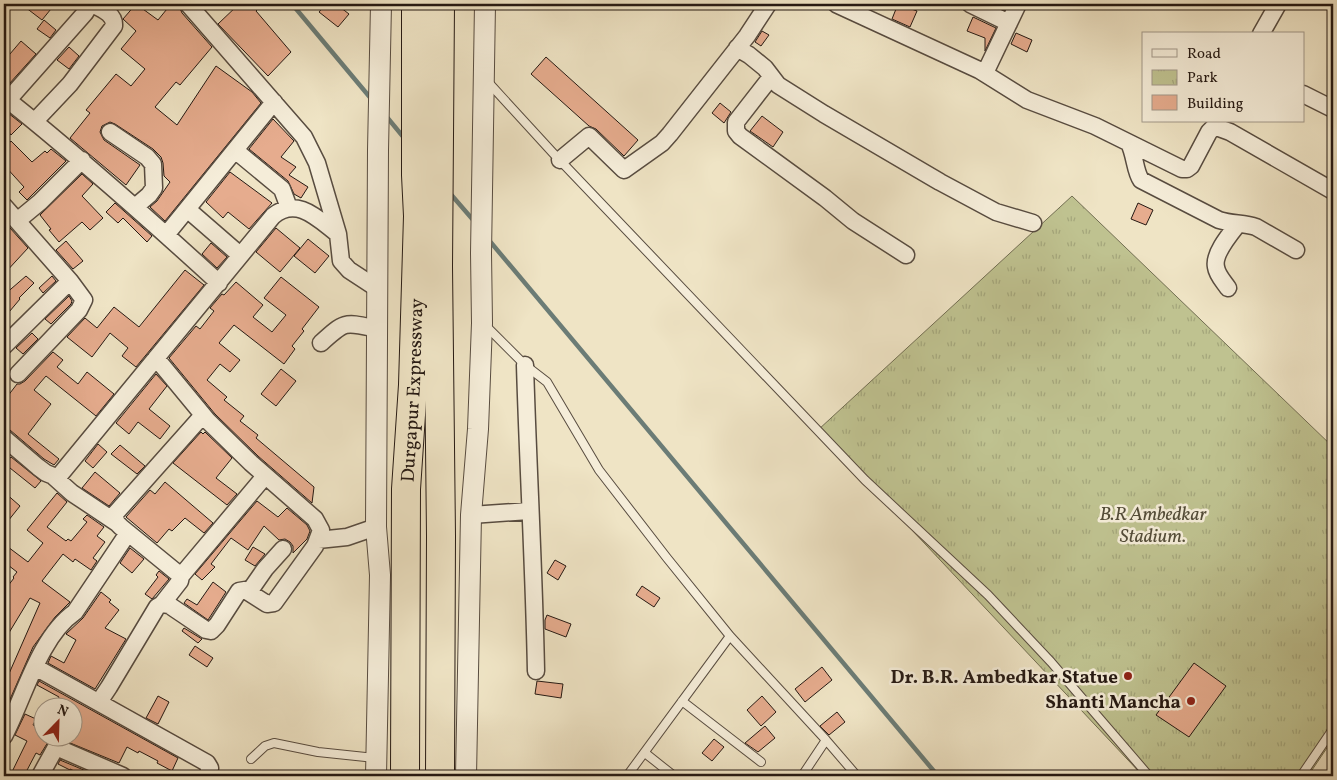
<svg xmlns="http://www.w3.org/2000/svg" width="1337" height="780" font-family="Vollkorn,serif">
<defs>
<pattern id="park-tufts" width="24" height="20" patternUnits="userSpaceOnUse" patternTransform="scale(1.25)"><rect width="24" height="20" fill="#bfc290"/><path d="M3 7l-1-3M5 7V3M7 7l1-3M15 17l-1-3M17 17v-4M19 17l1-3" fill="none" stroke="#a4a67b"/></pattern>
</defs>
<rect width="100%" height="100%" fill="#efe4c5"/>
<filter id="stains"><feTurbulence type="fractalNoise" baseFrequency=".004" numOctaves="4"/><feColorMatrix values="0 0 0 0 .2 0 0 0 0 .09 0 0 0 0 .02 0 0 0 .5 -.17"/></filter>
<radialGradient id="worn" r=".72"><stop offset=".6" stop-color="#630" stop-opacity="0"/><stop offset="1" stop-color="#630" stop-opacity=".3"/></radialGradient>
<path fill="url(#park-tufts)" stroke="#726e52" d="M1072 196 1333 447V739L1308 776H1143L818 430Z"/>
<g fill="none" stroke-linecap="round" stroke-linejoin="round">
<path stroke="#6b7c76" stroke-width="4.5" d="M292 4 373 101
M386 116 405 139
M448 191 474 221
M488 239 938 776"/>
</g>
<path fill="#e6ac8e" stroke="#251913" d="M21 4H55L42 20Z
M136 4 158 20 171 4H178L182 13 212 47 180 85 176 82 155 107 177 125 216 66 252 92 261 103 165 221 150 207 157 201 170 182 164 176 163 163 161 157 153 149 115 124 110 122 102 126 100 132 104 140 140 165 126 185 70 138 90 113 86 110 116 74 131 86 145 69 121 49 136 31 123 19Z
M239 4H263L256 11 291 52 268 76 218 24Z
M326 4H336L349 14 338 27 319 12Z
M898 4 917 11 910 27 892 19Z
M973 17 996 28 985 51V38L967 31Z
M44 20 56 30 50 38 37 29Z
M762 31 769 35 761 46 755 42Z
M1016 33 1032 40 1027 52 1011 44Z
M21 41 36 54 9 84 4 79V61Z
M69 47 79 56 69 69 57 60Z
M546 57 638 140 624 156 596 129 589 126 531 74Z
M720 103 731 112 724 123 712 113Z
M8 113 22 124 11 135 4 126V117Z
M762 116 783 132 773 147 750 131Z
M273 119 294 141 281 157 296 167 289 175 308 187 301 198 294 194 288 181 249 149Z
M11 141 32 162 45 151 47 153 51 149 66 161 27 200 19 192 24 187 4 165V149Z
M230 172 272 203 249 229 228 212 223 218 206 202Z
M82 174 93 184 82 196 103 218 90 230 82 222 59 242 49 230 51 229 40 215Z
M115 203 152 236 147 242 123 218 118 223 106 212Z
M1138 203 1153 210 1146 225 1131 219Z
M10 228 28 248 4 274V235Z
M276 228 300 248 280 272 256 252Z
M308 239 329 256 315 273 294 256Z
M66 241 83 261 73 269 56 250Z
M211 243 227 257 217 268 202 254Z
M185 270 204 285 136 367 122 356 128 348 110 333 92 357 67 337 85 318 97 328 114 307 139 327Z
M26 276 34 283 19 298 20 299 4 318V295Z
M52 276 56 281 43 293 39 288Z
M281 277 319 307 302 329 304 331 292 346 295 349 284 364 234 325 219 343 240 360 230 372 220 364 207 380 227 397 224 400 244 416 240 421 258 435 256 438 314 487 312 503 258 456 215 414 169 358 196 326 200 329 214 311 210 308 222 294 224 295 236 282 263 305 253 317 272 332 286 315 264 298Z
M69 296 72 301 71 304 51 324 45 319Z
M32 333 38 339 23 354 16 348Z
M53 352 63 360 57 367 78 384 87 372 114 394 96 416 46 376 34 390 51 404 28 434 59 459 54 465 44 459 10 430 4 428V401L17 384H20L25 381Z
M281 369 296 381 276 406 261 394Z
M156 374 167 386 149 409 170 426 160 439 138 422 129 434 116 423Z
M201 432 203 434 205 432 232 458 216 478 237 494 227 505 173 463Z
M98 444 107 452 93 468 85 461Z
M120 445 145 466 137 474 111 454Z
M11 457 41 481 35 488 5 464Z
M95 472 120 493 109 506 82 488Z
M165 482 213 523 204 533 185 518 172 531 169 529 157 543 126 517 150 490 155 494Z
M4 492 20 506 4 526Z
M57 493 67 502 47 527 66 541 68 539 71 541 87 522 83 519 87 515 104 527 97 536 105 542 93 558 97 561 91 570 75 559 73 562 63 554 42 581 70 602 55 617 33 647 4 713V685L40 603 30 598 4 641V591L14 578 13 577 17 572 4 562V544L28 562 43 543 27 530Z
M257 501 278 517 287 508 307 525 310 531 307 539 293 553V546L290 542 285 539 279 540 264 526 248 550 231 538 211 564 215 567 202 580 195 574Z
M253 547 265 554 255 566 245 560Z
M130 548 144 559 132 573 120 563Z
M555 560 566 566 558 580 547 573Z
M159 571 169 579 152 599 145 594 158 577 156 575Z
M213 582 226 592 208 620 184 603 187 599 197 605Z
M642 586 660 598 654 607 636 595Z
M101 592 111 600 109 602 119 610 105 628 126 639 95 689 48 663 51 656 64 663 76 640 66 634 83 618Z
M547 615 571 624 566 637 545 629V620Z
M184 628 202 639 198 643 182 631Z
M195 646 213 658 207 667 189 655Z
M1194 663 1226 686 1189 737 1156 715Z
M822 667 832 680 805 702 795 689Z
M39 681 178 758 172 771 157 763 158 761 139 751 138 753 127 747 119 763 58 738H72V708H54L59 697 37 685Z
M537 681 563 684 561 698 535 694Z
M158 696 169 702 158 724 146 718Z
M762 696 776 712 761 726 747 710Z
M837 712 845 722 829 735 820 726Z
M25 714 36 719 33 725 42 729V738H54L48 742 40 755 36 753 24 776H10L27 741 15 735Z
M765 726 775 738 758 752 745 743Z
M714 739 724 747 712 761 702 753Z
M60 760 98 776H85L70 769V770L58 764Z"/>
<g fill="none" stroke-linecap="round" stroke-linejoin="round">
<defs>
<path id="service" d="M488 82 553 153 865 480 988 595 1051 662 1149 776
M486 326 525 365 547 382 599 470 667 558 730 636 826 740 857 776
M682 701 761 762
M645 753 674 776
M251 759 265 746 274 743 318 752 375 758
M627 776 730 636
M802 776 826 740
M1301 776 1333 729"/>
<path id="minor" d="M188 4 304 137 317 163 338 234 341 261 349 270 378 289
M836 4 979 70 1027 100 1095 126 1182 169H1187L1191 166 1209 132 1213 128H1219L1230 132 1333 191
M970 4 1009 23
M1261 34 1278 4
M737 48 749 55 765 68 778 85 824 114 940 182 996 212 1033 223
M985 73 1018 4
M771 77 736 122V131L740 136 825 198 853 221 906 255
M1303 94 1333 109
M4 97C78 156 149 219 219 283
M8 100 85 13 88 8V4
M35 121 70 84 114 26C115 14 102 9 92 4
M110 132 147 157 153 164 154 188 149 195 135 207
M1129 143C1135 155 1135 172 1141 180L1219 220C1231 224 1244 223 1256 227L1296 250
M236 151 282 189 289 208
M560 160 589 136 624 170 662 143 670 134 747 36 768 4
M4 206 70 281 84 300 79 310 18 374
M187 209 240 255
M17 221 40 202 82 160
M166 235 274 102
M1228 288C1224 282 1217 275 1216 267 1213 254 1230 234 1238 224
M321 343C346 320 345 322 378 329
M4 346 70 281
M525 365C528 467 534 569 536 671
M4 438 38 467 46 473 56 477 59 476 273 216C297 196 318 219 338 234
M53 476 72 493 117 523
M471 515 529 511
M318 540 347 537 376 527
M181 576 265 476
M249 592 265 569 283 549
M162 604 180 581 181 576 121 527 117 523 114 515 203 415
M35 667 207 763 210 768 207 776
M99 702 109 687 157 607 162 604 169 605 206 630 211 631 217 625 239 591 245 590 267 604 274 603 315 546 321 530 315 519 251 463 208 421 156 358
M4 736C24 698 39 637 75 612L128 533
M40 776 56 747 123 776"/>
<path id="tertiary" d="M376 776 380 575 376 527 378 150 381 4
M466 776 471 515 478 429 482 323 481 253 485 4"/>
<g id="trunk">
<path d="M440 4 438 266 441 536 440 776"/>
<path id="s1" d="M405 776 406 489 413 385 418 216 416 175V4"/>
</g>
</defs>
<use href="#service" stroke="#584c40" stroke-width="10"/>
<use href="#minor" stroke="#584c40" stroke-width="19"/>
<use href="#tertiary" stroke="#584c40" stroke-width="22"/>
<use href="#trunk" stroke="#251913" stroke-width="30"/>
<use href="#service" stroke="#f5edd9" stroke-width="8"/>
<use href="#minor" stroke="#f5edd9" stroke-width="16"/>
<use href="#tertiary" stroke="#f5edd9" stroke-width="20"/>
<use href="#trunk" stroke="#efe4c5" stroke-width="28"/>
</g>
<g fill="#8f2418" stroke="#f5edd9" stroke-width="2">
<circle cx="1128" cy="676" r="5"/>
<circle cx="1191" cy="701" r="5"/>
</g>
<g text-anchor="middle" stroke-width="5" stroke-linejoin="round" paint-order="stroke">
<g font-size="19" fill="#251913" stroke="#f5edd9">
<text dy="7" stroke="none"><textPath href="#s1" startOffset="386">Durgapur Expressway</textPath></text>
</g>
<g font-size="19" font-style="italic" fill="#534c38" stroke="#f5edd9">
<text x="1153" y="520">B.R Ambedkar<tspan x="1153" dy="22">Stadium.</tspan></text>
</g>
<g font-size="19" font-weight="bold" fill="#251913" stroke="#f5edd9" text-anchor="end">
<text x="1118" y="683">Dr. B.R. Ambedkar Statue</text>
<text x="1181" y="708">Shanti Mancha</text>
</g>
</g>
<rect width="1337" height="780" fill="none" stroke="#efe4c5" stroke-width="20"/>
<rect x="5" y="5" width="1327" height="770" fill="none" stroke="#251913" stroke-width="2.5"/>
<rect x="10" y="10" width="1317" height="760" fill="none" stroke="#251913"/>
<rect x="1142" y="32" width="162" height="90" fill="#f5edd9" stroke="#a2988a"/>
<rect x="1152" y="49" width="25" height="8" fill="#f5edd9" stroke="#a2988a"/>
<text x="1187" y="58" font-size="15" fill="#251913">Road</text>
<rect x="1152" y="70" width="25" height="15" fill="url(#park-tufts)" stroke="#a2988a"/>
<text x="1187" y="82" font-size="15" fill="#251913">Park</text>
<rect x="1152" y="95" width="25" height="15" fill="#e6ac8e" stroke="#a2988a"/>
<text x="1187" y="108" font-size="15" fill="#251913">Building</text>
<g transform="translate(58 722) rotate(23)"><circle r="24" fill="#f5edd9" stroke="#a2988a"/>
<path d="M0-4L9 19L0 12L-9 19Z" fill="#8f2418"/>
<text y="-8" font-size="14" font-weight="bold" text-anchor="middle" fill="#251913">N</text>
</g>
<rect width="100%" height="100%" filter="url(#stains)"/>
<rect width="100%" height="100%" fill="url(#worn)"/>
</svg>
